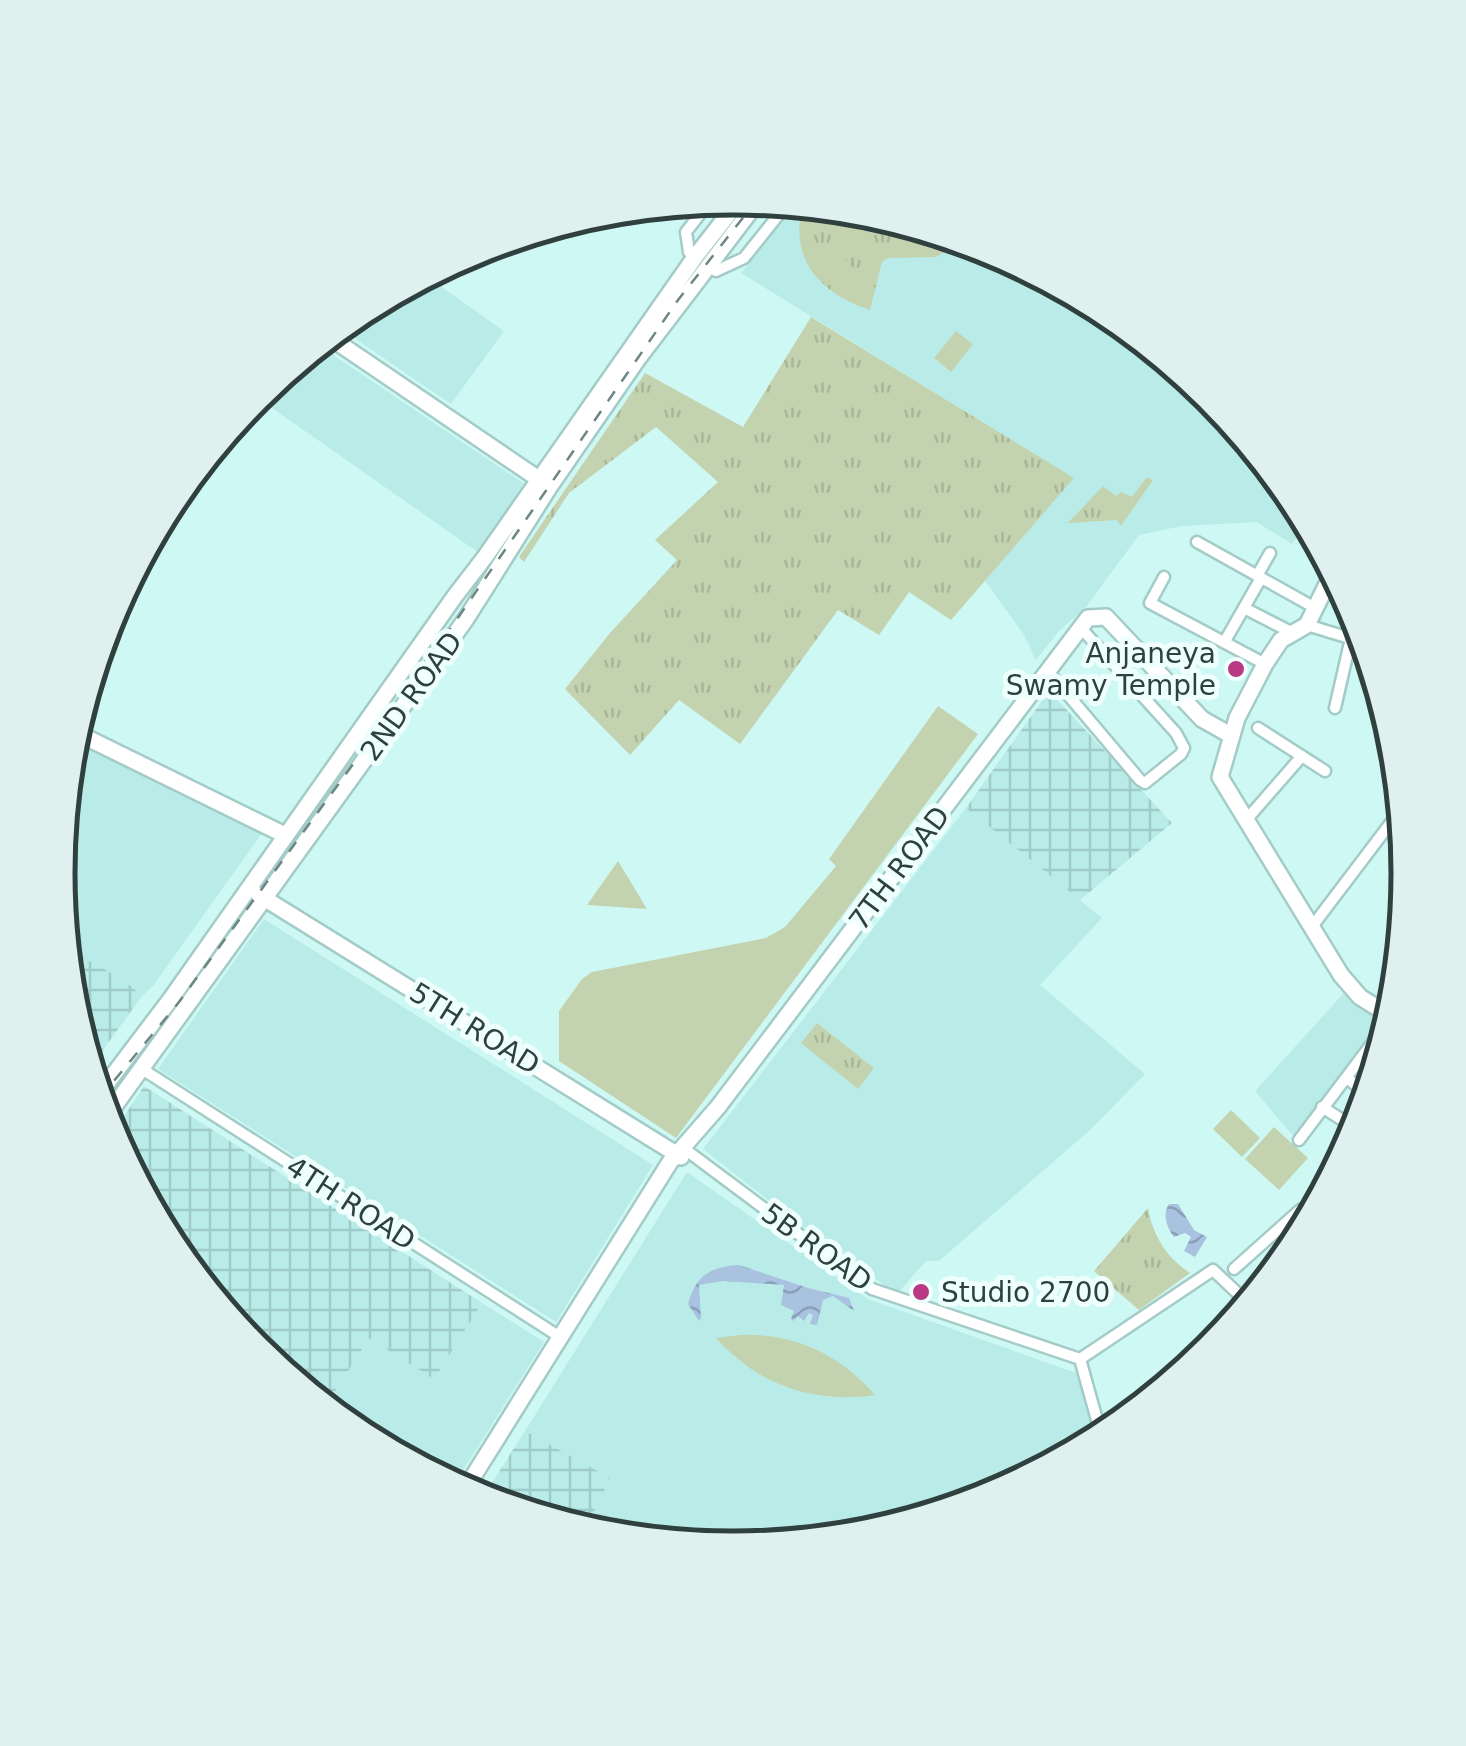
<svg xmlns="http://www.w3.org/2000/svg" width="1466" height="1746" font-family="'DejaVu Sans',sans-serif">
<defs>
<pattern id="industrial-grid" width="8" height="8" patternUnits="userSpaceOnUse" patternTransform="scale(2.5)"><rect width="8" height="8" fill="#b9ece8"/><path d="M0 4h8M4 0v8" fill="none" stroke="#9fcbc8"/></pattern>
<pattern id="grass-tufts" width="24" height="20" patternUnits="userSpaceOnUse" patternTransform="scale(2.5)"><rect width="24" height="20" fill="#c4d3af"/><path d="M3 7l-1-3M5 7V3M7 7l1-3M15 17l-1-3M17 17v-4M19 17l1-3" fill="none" stroke="#a9b698"/></pattern>
<pattern id="water-waves" width="16" height="10" patternUnits="userSpaceOnUse" patternTransform="scale(2.5)"><rect width="16" height="10" fill="#a9c2e0"/><path d="M0 5q4-4 8 0t8 0" fill="none" stroke="#8a9fb7"/></pattern>
</defs>
<rect width="100%" height="100%" fill="#cef8f4"/>
<path fill="#b9ece8" d="M797 204 865 211 992 249 1109 312 1211 396 1295 498 1308 523 1292 544 1256 522 1182 526 1139 535 1086 607 1059 631 1036 660 1023 633 985 581 1073 478 741 273Z
M425 275 504 331 451 404 338 327 358 311Z
M317 344 526 485 479 553 255 396Z
M71 741 263 832 153 986 142 996 124 980 65 950 58 872Z
M966 808 1102 918 1040 985 1145 1074 1089 1131 939 1261H926L897 1294 827 1246 703 1149Z
M264 919 653 1165 556 1322 158 1069Z
M1343 994 1386 1020 1294 1137 1255 1091Z
M687 1172 868 1299 1076 1373 1100 1439 991 1497 864 1536 732 1548 601 1535 585 1531 609 1478 525 1431Z
M482 1303 544 1342 453 1486 357 1434 325 1407 369 1337 434 1378Z"/>
<path fill="url(#industrial-grid)" d="M1049 691 1172 823 1080 900 966 808Z
M65 948 124 980 142 996 90 1068 70 1004Z
M144 1086 482 1303 434 1379 369 1338 325 1407 255 1350 171 1248 111 1136Z
M525 1431 610 1478 585 1531 522 1511 486 1492Z"/>
<path fill="url(#grass-tufts)" d="M803 204 865 211 966 241 936 257 888 258 882 262 870 310C820 293 788 260 803 204Z
M811 317 1074 478 951 620 909 592 879 635 838 610 740 744 679 700 630 755 565 689 610 633 677 560 655 540 718 482 656 427 569 493 524 562 519 557 645 373 743 427Z
M1147 477 1153 480 1121 526 1117 520 1068 523 1103 486 1116 496 1121 492 1132 497Z
M817 1023 874 1068 858 1089 801 1043Z
M1148 1208C1153 1236 1166 1257 1190 1273L1139 1310 1094 1271Z"/>
<path fill="#c4d3af" d="M828 243 858 273 841 290 811 260Z
M956 331 973 344 951 372 934 358Z
M938 706 978 734 676 1138 559 1061V1011L582 979 592 972 766 938 785 927 836 866 829 859Z
M618 861 647 909 587 905Z
M1231 1110 1260 1138 1242 1157 1213 1129Z
M1274 1127 1308 1158 1279 1190 1245 1159Z
M741 1335C794 1333 840 1354 875 1395 813 1404 758 1385 716 1338Z"/>
<path fill="url(#water-waves)" d="M1169 1204H1178L1194 1230 1207 1237 1195 1257 1184 1251 1191 1237 1185 1233 1174 1237C1167 1228 1162 1214 1169 1204Z
M739 1265 808 1288 849 1298 854 1311 833 1296 823 1300 817 1325 810 1324 813 1315 809 1313 804 1321 798 1316 794 1321 791 1319 794 1311 781 1305 784 1285 723 1281 699 1285 701 1318 699 1321 688 1304C696 1275 710 1267 739 1265Z"/>
<g fill="none" stroke-linecap="round" stroke-linejoin="round">
<defs>
<path id="street" d="M695 257 689 252 686 232 711 200
M707 265 716 271 744 258 788 203
M1197 542 1317 609
M1257 576 1270 553
M1164 577 1150 603 1265 664
M1244 608 1293 633
M1307 625 1366 643
M1225 641 1261 578
M1047 670 1140 780 1145 783 1181 754 1184 748 1176 733 1080 627
M1335 708 1351 638
M1258 728 1325 771
M1247 819 1302 756
M1311 928 1402 808
M1365 1055 1377 1064
M142 1069 560 1337
M1347 1078 1368 1095
M1322 1107 1358 1130
M1299 1140 1392 1017
M682 1147 872 1289 1080 1359
M1234 1269 1300 1210 1318 1205
M1260 1288 1272 1276
M1080 1359 1213 1270 1249 1304
M1080 1359 1102 1438"/>
<path id="secondary" d="M328 336 540 480
M1334 570 1307 625 1281 640 1265 664 1237 718 1220 777 1341 975 1360 997 1392 1017
M73 731 285 835
M259 895 681 1157
M98 1095 170 1000 455 596 485 557 695 257 741 198
M105 1119 466 619 550 486 637 360 759 200
M464 1491 670 1162 718 1107 1088 618 1106 617 1202 719 1232 736"/>
</defs>
<use href="#street" stroke="#a3cbc7" stroke-width="15"/>
<use href="#secondary" stroke="#a3cbc7" stroke-width="20"/>
<use href="#street" stroke="#fff" stroke-width="10"/>
<use href="#secondary" stroke="#fff" stroke-width="15"/>
<path stroke="#6c8684" stroke-width="2.5" stroke-dasharray="12 12" stroke-linecap="butt" d="M99 1099 179 1002 419 674 678 300 757 200"/>
</g>
<g fill="#ba3983" stroke="#effffd" stroke-width="4">
<circle cx="1236" cy="669" r="10"/>
<circle cx="921" cy="1292" r="10"/>
</g>
<g text-anchor="middle" stroke-width="10" stroke-linejoin="round" paint-order="stroke">
<g font-size="28" fill="#2f403f" stroke="#effffd" text-anchor="end">
<text x="1216" y="663">Anjaneya<tspan x="1216" dy="32">Swamy Temple</tspan></text>
<text x="941" y="1302" text-anchor="start">Studio 2700</text>
</g>
<g font-size="28" fill="#2f403f" stroke="#effffd">
<text transform="translate(411 696) rotate(-54)" y="10">2ND ROAD</text>
<text transform="translate(899 868) rotate(-53)" y="10">7TH ROAD</text>
<text transform="translate(475 1028) rotate(32)" y="10">5TH ROAD</text>
<text transform="translate(351 1203) rotate(33)" y="10">4TH ROAD</text>
<text transform="translate(817 1247) rotate(36)" y="10">5B ROAD</text>
</g>
</g>
<path d="M0 0H1466V1746H0ZM75 873a658 658 0 1 1 1316 0a658 658 0 1 1-1316 0Z" fill="#e0f0ee" fill-rule="evenodd"/>
<path fill="none" stroke="#2f403f" stroke-width="5" d="M75 873a658 658 0 1 1 1316 0a658 658 0 1 1-1316 0Z"/>
</svg>
